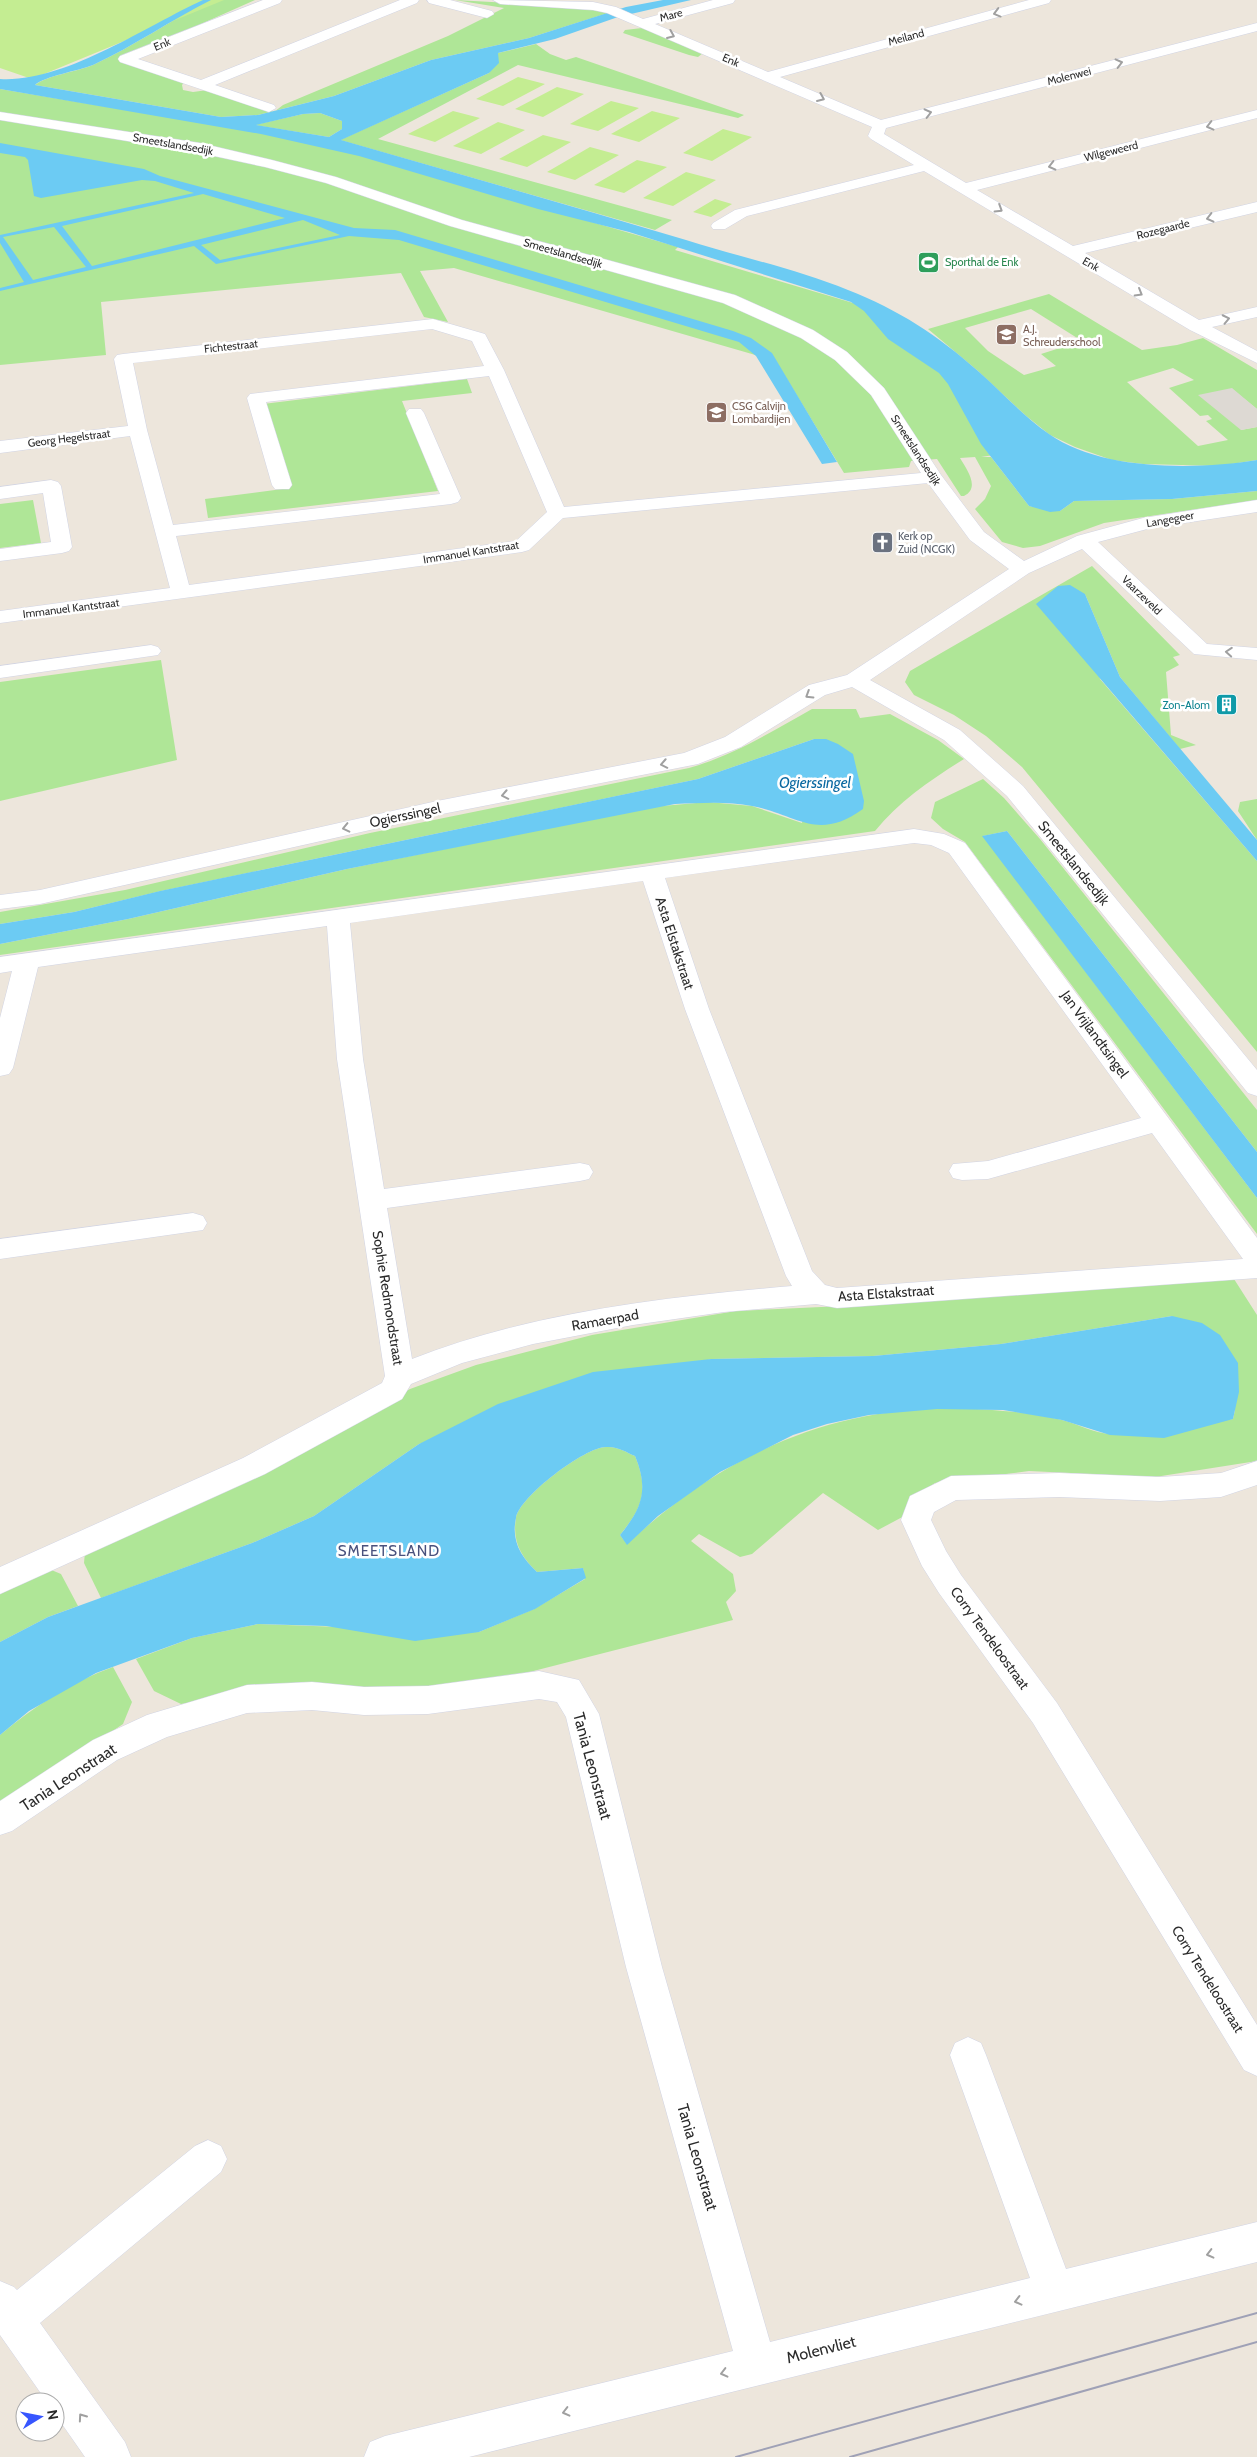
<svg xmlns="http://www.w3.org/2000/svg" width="1257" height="2457" font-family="Cabin,sans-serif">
<rect width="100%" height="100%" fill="#ede6dc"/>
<path fill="#afe697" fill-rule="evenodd" d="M211 0H255L120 60 185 81 182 85 183 90 193 92 215 89 274 112 283 105 448 36 504 8 455 0 583 7 608 13 529 38 431 60 334 96 258 115 221 117 35 85C48 75 76 72 93 65 134 46 171 20 211 0Z
M642 28 703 53 698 57 689 55 623 33 625 30Z
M536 44 550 54 566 60 576 57 744 115 738 118 518 65 378 139 672 220 655 230 340 140 489 73 498 53Z
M0 89 312 141 678 247 675 250 870 308 931 351 994 455 981 457H991L1029 506 1060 511 1074 501 1172 499 1257 491V500L1104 523 1040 546 1023 548 1002 542 975 509 985 499 991 486 975 457 960 458C966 468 981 488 964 496H961L937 459 911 461 909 467 844 473 776 361 454 268 420 271 448 322 424 317 401 273 101 302 106 355 0 365Z
M320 113 342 121V129L329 137 254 125 303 114Z
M1049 294 1142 350 1177 345 1203 338 1257 370V409L1232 389 1241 430 1257 427V460L1219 466 1143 464 1112 460 1075 447 1050 435 1025 415 978 371 928 329ZM1031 309 1082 341 1041 354 1056 366 1024 375 988 351 965 328ZM1173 368 1194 380 1169 388 1200 416 1208 415 1212 419 1206 421 1228 440 1198 446 1127 382Z
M467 379 472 393 402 401 438 491 208 518 205 499 290 488 263 404Z
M33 500 41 543 0 548V504Z
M1092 566 1180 655 1173 657 1179 665 1166 672 1171 735 1196 745 1180 749 1120 677 1085 594 1100 679 1257 861V1052L1022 767 986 736 954 715 914 695 905 682 910 671Z
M161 660 177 760 0 801V682Z
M812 709H856L860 718 890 714 938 740 964 759C932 779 899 801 875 831L0 955V944L128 919 347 869 650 807 708 802 752 806 802 823 814 739 698 779 161 891 74 912 0 924V912L125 890 370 833 689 768C734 755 771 732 812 709Z
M983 779 1004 798 1040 839 1257 1110V1152L1007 831 983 836 1257 1198V1234L965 842 943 829 931 818 935 802Z
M1257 799V840L1238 811 1240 802Z
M1234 1279 1257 1315V1461L1155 1477 1029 1471 935 1483 914 1497 908 1514 878 1530 823 1493 752 1554 740 1557 699 1534 691 1541 733 1574 736 1591 726 1602 733 1620 498 1680 440 1689 296 1685 181 1704 154 1691 136 1659 192 1638 258 1624 479 1632 534 1609 585 1579 583 1568 537 1572C521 1557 512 1541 516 1518 519 1497 585 1447 606 1447 617 1446 626 1452 635 1456 649 1490 643 1507 620 1535L627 1544C735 1444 855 1396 1003 1411 1022 1412 1043 1416 1062 1420 1078 1424 1094 1433 1110 1434 1120 1435 1133 1432 1143 1430 1173 1427 1203 1423 1233 1419L1235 1410 1172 1316 1001 1344 873 1356 711 1359 419 1444 314 1516 252 1543 101 1598 84 1563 85 1552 346 1425 410 1389 476 1365 592 1335 736 1311 886 1304Z
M49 1569 61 1574 78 1606 48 1617 0 1642V1590Z
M113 1667 132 1702 123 1724 0 1807V1735C33 1707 71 1682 113 1667Z"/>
<path fill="#c4ed92" d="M0 0H224L32 79 0 68Z
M518 77 545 84 503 106 476 99Z
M557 87 584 94 543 117 515 109Z
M611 101 639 108 598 131 570 124Z
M453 111 480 118 435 142 408 134Z
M652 111 680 118 639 142 611 134Z
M498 122 525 130 481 154 453 146Z
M723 129 752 137 712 161 683 153Z
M543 135 571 142 527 167 499 159Z
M590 147 619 155 575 180 547 172Z
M637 160 667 167 624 193 594 185Z
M686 172 716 180 673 206 643 198Z
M715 199 732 204 711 217 693 212Z"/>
<path fill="#ddd9d3" d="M1232 388 1257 409V427L1241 430 1198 395Z"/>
<path fill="#6ccbf3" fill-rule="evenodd" d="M203 0H211C171 20 134 46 93 65 78 71 45 76 35 85L221 117 258 115 334 96 431 60 529 38 626 7 663 0H691L618 17 555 39 498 53 499 63 489 73 341 140C456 173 571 206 686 240 740 257 796 269 848 290 899 310 937 335 978 371 1002 392 1023 416 1049 434 1101 471 1196 470 1257 460V491L1172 499 1074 501 1060 511 1050 512 1029 506 981 444 948 384 939 373 888 339 864 311 851 302 629 232 538 209 359 156 261 134 0 89V79C64 83 146 26 203 0ZM320 113 342 121V129L329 137 256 125 303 114Z
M0 143 144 169 160 176 354 228 395 230 733 331 751 338 772 353 837 462 822 464 756 356 739 342 399 240 349 236 216 264 194 246 0 291V288L24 282 0 243V235L194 193 155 181 142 180 41 198 34 196 28 160 25 157 0 153ZM203 194 285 218 92 266 62 226ZM303 220 340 235 220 260 201 245ZM54 227 86 267 33 280 3 237Z
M1070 585 1085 594 1120 677 1257 840V861L1036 604 1058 586Z
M814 739H826L838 744 853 754 864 801 863 809C817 842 798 815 752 806 727 801 700 803 675 804L347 869 128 919 0 944V924L74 912 160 891 698 779Z
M1007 831 1257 1152V1198L982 836Z
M1172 1316 1202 1323 1220 1335 1238 1363 1239 1392 1233 1419 1164 1438 1110 1435 1062 1420 1003 1410 937 1409 869 1415 827 1424 793 1435 720 1472 658 1516 627 1545 620 1535C642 1508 649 1490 635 1456 626 1452 617 1446 606 1447 585 1447 519 1497 516 1518 511 1541 521 1557 537 1572L583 1568 586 1578 535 1609 479 1632 415 1641 326 1626 258 1624 192 1638 96 1673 29 1711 0 1735V1642L48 1617 252 1543 314 1516 419 1444 498 1404 593 1372 711 1359 873 1356 1001 1344Z"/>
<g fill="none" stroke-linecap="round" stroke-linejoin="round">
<defs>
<path id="minor" d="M263 0H282L280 3 138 59 201 80 400 0H419L417 3 215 85 274 105 276 108 269 112 120 62 118 59 120 56Z
M427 0H450L492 11 494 14 487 18 429 3Z
M493 0 593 2 616 7 643 19 713 0H735L733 3 655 24 768 72 1029 0H1051L1049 3 780 77 881 120 1257 23V31L886 128 884 134 966 183 1257 110V118L977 190 1073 246 1257 202V212L1085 253 1199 320 1257 307V317L1212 327 1257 351V363L1190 330 924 171 747 216 725 229H713L711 226 713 223 735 210 914 165 871 139 868 136 872 127 607 13 593 10 500 4Z
M0 112 200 143 272 160 336 177 462 220 735 295 813 330 847 352 884 388 941 475 984 532 1024 561 1077 536 1143 518 1257 500V512L1151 528 1098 542 1207 644 1257 648V660L1194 654 1082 549 1029 573 870 680 960 730 1023 786 1257 1070V1096L1248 1093 1007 796 944 740 852 687 825 695 741 747 698 764 437 815 40 904 0 909V895L40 890 437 801 684 753 725 737 809 685 847 675 1009 569 970 540 928 483 563 518 529 550 522 552 0 623V611L170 588 130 436 0 453V441L128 426 114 359 117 355 123 354 433 319 485 334 504 370 564 507 921 473 871 395 835 360 801 338 723 303 450 226 326 183 265 167 200 153 0 120ZM432 329 472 341 484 366 250 394 247 398 272 485 275 489H289L292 485 266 402 489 376 547 512 516 541 189 585 176 536 451 504 458 502 461 498 424 413 421 409H409L406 413 440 494 173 525 147 430 133 363Z
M51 480 58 482 61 486 72 547 69 551 62 553 0 561V549L51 542 43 493 0 499V487Z
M151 645 158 647 161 651 158 655 0 678V666Z
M914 829 944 834 965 843 1257 1238V1278L837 1308 816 1304 724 1312 633 1325 533 1344 462 1363 411 1384 402 1399 265 1474 0 1594V1567L243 1458 382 1383 385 1376 337 1059 327 926 38 967 13 1068 9 1074 0 1076V1018L12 971 0 973V957ZM914 843 931 845 949 853 1141 1118 988 1161 953 1164 949 1171 953 1178 962 1180 988 1179 1152 1133 1243 1259 837 1288 825 1285 812 1271 709 1009 665 878ZM643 881 685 1009 786 1276 792 1286C665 1297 532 1312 412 1359L387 1208 580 1181 589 1179 593 1172 589 1165 580 1163 384 1189 363 1059 350 923Z
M193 1213 203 1216 207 1223 203 1230 0 1259V1239Z
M1257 1461V1485L1221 1497 1160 1501 1059 1497 956 1500 934 1512 931 1520 946 1551 961 1575 1057 1703 1257 2025V2076L1244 2070 1033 1723 939 1593 922 1566 901 1520 910 1496 951 1476 1059 1473 1160 1477 1221 1473Z
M539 1671 579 1680 599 1714 662 1967 770 2342 1030 2278 950 2055 955 2043 968 2037 981 2043 986 2055 1066 2269 1257 2222V2262L469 2457H364L370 2442 385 2436 733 2351 626 1967 566 1717 557 1702 539 1699 428 1714 364 1715 312 1710 247 1713 167 1737 117 1760 12 1831 0 1835V1801L93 1740 147 1715 247 1685 312 1682 364 1687 428 1686Z
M208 2140 221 2146 227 2159 221 2172 40 2323 125 2442 131 2457H85L55 2414V2402H47L0 2335V2281L14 2287 17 2290 195 2146Z"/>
</defs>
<use href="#minor" stroke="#d1d4e4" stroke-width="1"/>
<use href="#minor" fill="#fff" fill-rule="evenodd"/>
<path stroke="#9fa1b6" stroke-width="2" d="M736 2457 1257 2313
M850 2457 1257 2342"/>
</g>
<defs><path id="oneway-chevron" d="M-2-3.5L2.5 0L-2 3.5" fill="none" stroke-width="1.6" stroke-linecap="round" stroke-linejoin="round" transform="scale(1.25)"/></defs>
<g stroke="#a0a0a0">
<use href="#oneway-chevron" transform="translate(997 13) rotate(165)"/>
<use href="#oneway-chevron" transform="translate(671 35) rotate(23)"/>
<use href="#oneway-chevron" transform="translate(1119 63) rotate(-14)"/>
<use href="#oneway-chevron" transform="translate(821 98) rotate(23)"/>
<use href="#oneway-chevron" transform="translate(928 113) rotate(-14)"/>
<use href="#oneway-chevron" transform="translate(1210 126) rotate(166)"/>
<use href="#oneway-chevron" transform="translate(1052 166) rotate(166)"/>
<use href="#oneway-chevron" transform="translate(999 209) rotate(32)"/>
<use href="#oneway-chevron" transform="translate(1210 218) rotate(166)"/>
<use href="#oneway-chevron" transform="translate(1139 293) rotate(30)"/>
<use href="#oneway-chevron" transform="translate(1226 319) rotate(-12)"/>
<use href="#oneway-chevron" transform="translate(1229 652) rotate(-176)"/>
<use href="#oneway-chevron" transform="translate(809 695) rotate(148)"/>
<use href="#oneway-chevron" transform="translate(664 764) rotate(169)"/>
<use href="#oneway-chevron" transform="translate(505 795) rotate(169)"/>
<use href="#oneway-chevron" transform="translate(346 828) rotate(167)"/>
<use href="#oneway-chevron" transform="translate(1210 2254) rotate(166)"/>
<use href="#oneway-chevron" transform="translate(1018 2301) rotate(166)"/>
<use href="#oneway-chevron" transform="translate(724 2373) rotate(166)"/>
<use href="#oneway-chevron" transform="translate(566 2412) rotate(166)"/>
<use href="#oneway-chevron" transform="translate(82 2417) rotate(-125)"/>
</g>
<defs>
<symbol id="stadium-square" viewBox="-11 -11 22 22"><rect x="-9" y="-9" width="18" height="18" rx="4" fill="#2e9e5b" stroke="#fff"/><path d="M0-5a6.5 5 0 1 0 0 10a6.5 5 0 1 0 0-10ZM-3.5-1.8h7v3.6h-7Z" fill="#fff"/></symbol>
<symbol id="school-square" viewBox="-11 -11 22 22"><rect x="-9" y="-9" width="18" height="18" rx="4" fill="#8d6e63" stroke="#fff"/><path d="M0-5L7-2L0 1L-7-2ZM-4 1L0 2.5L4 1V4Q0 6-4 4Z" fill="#fff"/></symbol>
<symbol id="church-square" viewBox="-11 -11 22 22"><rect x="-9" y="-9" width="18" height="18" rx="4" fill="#6b7280" stroke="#fff"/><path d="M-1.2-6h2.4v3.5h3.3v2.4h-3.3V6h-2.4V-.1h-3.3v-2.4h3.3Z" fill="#fff"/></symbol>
<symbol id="building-square" viewBox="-11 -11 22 22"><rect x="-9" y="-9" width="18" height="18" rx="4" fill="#0f9aa8" stroke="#fff"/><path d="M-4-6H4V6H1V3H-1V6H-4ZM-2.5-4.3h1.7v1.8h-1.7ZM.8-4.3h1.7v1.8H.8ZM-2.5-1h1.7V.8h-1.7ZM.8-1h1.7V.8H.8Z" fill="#fff"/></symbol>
</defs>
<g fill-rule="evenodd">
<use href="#stadium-square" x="916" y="250" width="25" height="25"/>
<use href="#school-square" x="994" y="322" width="25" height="25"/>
<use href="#school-square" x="704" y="400" width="25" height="25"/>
<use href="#church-square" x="870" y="530" width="25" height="25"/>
<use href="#building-square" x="1214" y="692" width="25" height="25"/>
</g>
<g text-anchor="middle" stroke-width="5" stroke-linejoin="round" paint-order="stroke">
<g font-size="11" fill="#2b2b2b" stroke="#fff">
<text transform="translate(671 15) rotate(-15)" y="4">Mare</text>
<text transform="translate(906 37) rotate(-15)" y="4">Meiland</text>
<text transform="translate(162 44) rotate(-22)" y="4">Enk</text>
<text transform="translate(731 60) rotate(23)" y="4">Enk</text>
<text transform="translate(1069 76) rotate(-14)" y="4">Molenwei</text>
<text transform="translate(173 144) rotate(10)" y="4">Smeetslandsedijk</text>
<text transform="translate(1111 151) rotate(-14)" y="4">Wilgeweerd</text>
<text transform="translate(1163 229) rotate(-14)" y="4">Rozegaarde</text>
<text transform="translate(563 253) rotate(16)" y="4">Smeetslandsedijk</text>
<text transform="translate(1091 264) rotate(30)" y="4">Enk</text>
<text transform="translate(231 346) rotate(-6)" y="4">Fichtestraat</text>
<text transform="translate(69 438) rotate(-7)" y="4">Georg Hegelstraat</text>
<text transform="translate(916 450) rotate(57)" y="4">Smeetslandsedijk</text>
<text transform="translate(1170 519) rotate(-10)" y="4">Langegeer</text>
<text transform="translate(471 552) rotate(-9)" y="4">Immanuel Kantstraat</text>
<text transform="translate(1142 595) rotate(44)" y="4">Vaarzeveld</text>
<text transform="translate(71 608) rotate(-7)" y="4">Immanuel Kantstraat</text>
</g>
<g font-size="11" fill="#27864d" stroke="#fff" text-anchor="start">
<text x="945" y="266">Sporthal de Enk</text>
</g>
<g font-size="11" fill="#785e54" stroke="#fff" text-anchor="start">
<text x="1023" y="333">A.J.<tspan x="1023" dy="13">Schreuderschool</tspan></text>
<text x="732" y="410">CSG Calvijn<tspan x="732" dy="13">Lombardijen</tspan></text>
</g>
<g font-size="11" fill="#5b616d" stroke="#fff" text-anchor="start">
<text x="898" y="540">Kerk op<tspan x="898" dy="13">Zuid (NCGK)</tspan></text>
</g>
<g font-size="11" fill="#0d838f" stroke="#fff" text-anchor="end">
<text x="1210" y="709">Zon-Alom</text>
</g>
<g font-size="14" fill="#2b2b2b" stroke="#fff">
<text transform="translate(405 815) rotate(-12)" y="5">Ogierssingel</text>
<text transform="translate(1074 863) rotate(51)" y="5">Smeetslandsedijk</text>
<text transform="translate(675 943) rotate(72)" y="5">Asta Elstakstraat</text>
<text transform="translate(1095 1034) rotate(54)" y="5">Jan Vrijlandtsingel</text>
<text transform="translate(886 1293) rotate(-4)" y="5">Asta Elstakstraat</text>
<text transform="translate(388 1298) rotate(81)" y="5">Sophie Redmondstraat</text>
<text transform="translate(605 1320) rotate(-10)" y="5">Ramaerpad</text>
<text transform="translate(990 1638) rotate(54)" y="5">Corry Tendeloostraat</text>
<text transform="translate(1208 1979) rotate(58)" y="5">Corry Tendeloostraat</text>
</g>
<g font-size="15" font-style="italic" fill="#0968a1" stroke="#fff">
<text x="815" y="788">Ogierssingel</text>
</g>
<g font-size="15" letter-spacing="1" fill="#49517d" stroke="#fff">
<text x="389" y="1556">SMEETSLAND</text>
</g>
<g font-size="16" fill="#2b2b2b" stroke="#fff">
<text transform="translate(593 1766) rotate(75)" y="6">Tania Leonstraat</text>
<text transform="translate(68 1777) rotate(-33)" y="6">Tania Leonstraat</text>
<text transform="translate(698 2157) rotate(74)" y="6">Tania Leonstraat</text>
<text transform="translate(821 2349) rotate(-14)" y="6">Molenvliet</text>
</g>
</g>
<g transform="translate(40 2417) rotate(80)"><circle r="24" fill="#ffffff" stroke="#aaaaaa"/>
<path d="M0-4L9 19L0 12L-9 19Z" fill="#3756ff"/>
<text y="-8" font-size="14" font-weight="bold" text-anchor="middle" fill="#2b2b2b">N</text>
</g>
</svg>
